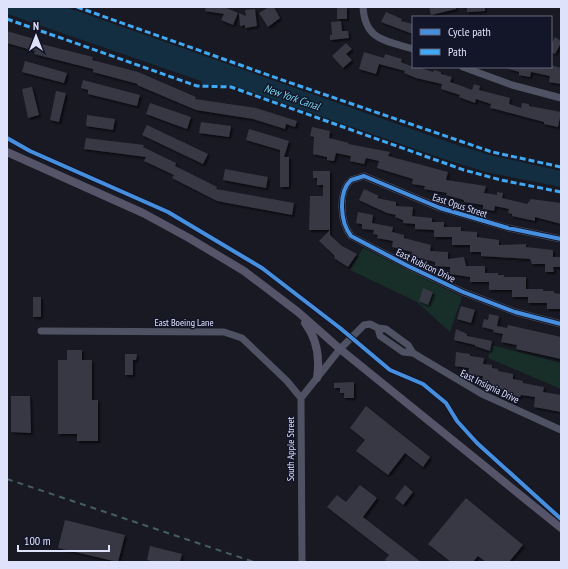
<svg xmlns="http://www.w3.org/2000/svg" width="568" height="569" font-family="'PT Sans Narrow',sans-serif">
<defs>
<filter id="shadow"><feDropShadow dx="2" dy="2" stdDeviation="1" flood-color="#0009"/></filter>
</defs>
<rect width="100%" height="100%" fill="#181923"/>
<path fill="#172e29" d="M363 248 462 297 450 332 417 302 350 270Z
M492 345 561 363V389L488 358Z"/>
<path fill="#122e40" d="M7 7H66L451 143 490 155 561 171V187L486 172 444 159 234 86 202 85 201 81 7 14Z"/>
<path fill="#373844" filter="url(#shadow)" d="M206 7H224L238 13 233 25 221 20 224 14 205 11Z
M269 7H274L280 18 268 27 259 13Z
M337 7H347V19H337Z
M429 7H456V9L431 15Z
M467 7H485V11L467 12Z
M255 9 257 26 245 28V25L240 26 239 13 246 16 245 10Z
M386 12 402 19 401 21 413 24V34L381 22Z
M341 21 342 31H348L349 38 330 40V35H332L331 22Z
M7 31 34 39 33 42 93 57 92 60 138 72 196 97 195 99 256 108 297 121 295 127 286 124 285 129 253 119 196 110 137 85 138 84 93 72V69L34 54 35 51 7 43Z
M555 37 561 41V43L555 54 551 52V45Z
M346 43 352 49 346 54 352 60 343 68 332 56Z
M364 52 384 58 385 54 402 59 401 62 413 67H421V68L433 72 434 70 441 72V74L452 77 450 82 459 85 472 90 474 84 480 86 479 90 510 98 509 104 521 108 522 103 529 104V106L561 112 558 127 544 124V122L495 109 490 108 491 104 476 99 475 103 459 97 460 95 441 89 442 84 416 78 404 73 405 71 379 64 376 74 359 69Z
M25 61 67 73 64 83 22 72Z
M551 65 561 68V84L549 82 550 76 531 72 530 77 519 75V72L506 68 551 67Z
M83 80 140 95 137 106 88 94V90L81 88Z
M32 87 39 115 28 118 22 89Z
M56 91 66 93 59 122 50 120Z
M150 103 191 117 187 129 146 114Z
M87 115 115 119 113 130 86 126Z
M201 122 231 126 229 137 199 133Z
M147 125 208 154 203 164 142 135Z
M312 127 330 131 329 138 349 143 348 144 390 152 388 156 448 172 446 180 486 186 484 193 497 195V192L503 193 502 198 527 204 531 199 561 203V224L535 217V221L512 216V214L508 213 509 209 495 206 494 211 483 209V205L464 202V200L446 195 447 193 424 189 425 186 412 184 413 179 377 168 379 161 366 158 364 164 350 161 351 156 336 153 334 161 327 160V157L313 154 314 137 310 136Z
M249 129 289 141 284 157H289V187H280V150L246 140Z
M86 138 144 145 143 147 176 163 175 166 217 187 216 189 294 203 292 215 217 201 172 178 174 175 144 161 146 157 84 149Z
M225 169 268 177 266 188 223 180Z
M313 171H330V235L342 246 357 254 348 267 334 258 335 256 319 241 330 230H309L310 196H323V185H317V178H313Z
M364 189 379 196 377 198 396 202V206L413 207 412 216 432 218V222H444V227H461V231L477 232V237L499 240V245L526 244V247L553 250V257H561V267H553L554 272H545V264H532L530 259 481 256V252H470V245H452V237H434V230L415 229V224L403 223V220L395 217 396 215 387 213 359 200Z
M358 212 373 215 372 223 393 227 392 232 404 235V238L431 245 430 251 448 252V259L464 257 466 266H485V273H498V275H504V277H526V289H543V291H554V293L561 294V309H547V303H528V297H512V290H489V282H470V277L450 274V267L435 266V262L411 256 412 252 392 247 393 241 377 238 378 235 373 234 374 230 362 229V224L356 223Z
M423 288 433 292 428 305 419 301Z
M33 297H41V317H33Z
M461 306 475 310 471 323 457 319Z
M489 314 499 316 497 326 507 328 508 325 561 337V359L516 349 517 345 501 342 503 334 493 332 494 330 482 327 484 319 488 320Z
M456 329 467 334V336L492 341 490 351 475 346V345L454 340Z
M67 350H82V360H92V400H98V441H77V434H58V360H67Z
M456 352 470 354V356L484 358 483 364 492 365V368L498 369V371L513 374V379L523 381V383L528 384 544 387 543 392 561 395V412L534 407 535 397 521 395 520 397H512V394L503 392V390L491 386V383L482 382 483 376 468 375 469 368 455 366Z
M125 354H137L136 360H133V375H125Z
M354 382V398H344V393H340V388H334V383Z
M11 396H30L31 433 11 432Z
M366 406 430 457 423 467 405 453 388 475 356 451 365 440 350 428Z
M360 485 377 498 363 517 421 562H388L385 560 389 555 327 507 337 495 346 502Z
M405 485 413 492 403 505 395 498Z
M466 498 523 545 509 562H486L478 556 473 562H451L428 544Z
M65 520 125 535 118 562 58 548Z
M150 546 182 554 180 562H156L147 560Z"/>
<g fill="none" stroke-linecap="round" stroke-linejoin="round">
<path stroke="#4e5262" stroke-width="7" d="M363 7C365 41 386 40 413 49
M463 67 512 85 561 98
M561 239 508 228 440 208 364 176 351 180C338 192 340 222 351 236L408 266 463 292 515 312 561 324
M41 331 224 332 242 338 287 381 301 398
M413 353 482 394 561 430
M302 562 301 398 340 349 364 325 370 324 378 328 386 329 408 345 413 353 403 352 380 336 378 328"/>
<path stroke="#555468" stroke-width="8" d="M7 152 143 213 189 238 244 271 298 312 340 349 561 528
M305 323C318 340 320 358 317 378"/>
<path stroke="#465c64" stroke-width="2" stroke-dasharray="6 5" stroke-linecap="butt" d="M7 479 254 562"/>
<path stroke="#3fa9f5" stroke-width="3" stroke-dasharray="6 3" stroke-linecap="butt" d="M77 7 288 82 492 152 561 167
M7 19 197 86 231 87 464 170 501 180 561 192"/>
<defs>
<path id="cycleway" d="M7 138 30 151 168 212 262 268 340 328 390 370 423 384 446 403 457 421 477 443 561 519
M561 239 508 228 440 208 364 176 351 180C338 192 340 222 351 236L408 266 463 292 515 312 561 324"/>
</defs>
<use href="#cycleway" stroke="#131528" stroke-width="6"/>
<use href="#cycleway" stroke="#468fdf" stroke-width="4"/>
</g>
<g text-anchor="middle" stroke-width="3" stroke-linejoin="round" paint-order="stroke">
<g font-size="10" fill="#dee2fb" stroke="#131528">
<text transform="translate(460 205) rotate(18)" y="4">East Opus Street</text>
<text transform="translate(426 265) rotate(26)" y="4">East Rubicon Drive</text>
<text x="184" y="326">East Boeing Lane</text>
<text transform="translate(490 386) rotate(26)" y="4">East Insignia Drive</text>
<text transform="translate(290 449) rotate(-90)" y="4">South Apple Street</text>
</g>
<g font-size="11" font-style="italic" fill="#78d6ef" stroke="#131528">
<text transform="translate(292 97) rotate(19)" y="4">New York Canal</text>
</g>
</g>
<rect width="568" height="569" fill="none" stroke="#dee2fb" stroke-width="16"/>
<rect x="412" y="16" width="140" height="52" fill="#131528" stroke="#64677c"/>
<rect x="420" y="29" width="20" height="6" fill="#468fdf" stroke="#64677c"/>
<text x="448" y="36" font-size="12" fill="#dee2fb">Cycle path</text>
<rect x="420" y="49" width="20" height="6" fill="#3fa9f5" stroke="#64677c"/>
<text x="448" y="56" font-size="12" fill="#dee2fb">Path</text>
<g transform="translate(36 36)" stroke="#131528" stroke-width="3" paint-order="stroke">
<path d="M0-3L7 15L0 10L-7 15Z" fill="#dee2fb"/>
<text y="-6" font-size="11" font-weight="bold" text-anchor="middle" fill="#dee2fb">N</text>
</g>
<path d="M18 545v6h91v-6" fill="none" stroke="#dee2fb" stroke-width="2"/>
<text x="24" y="545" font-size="12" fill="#dee2fb" stroke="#131528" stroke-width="3" paint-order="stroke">100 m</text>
</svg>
